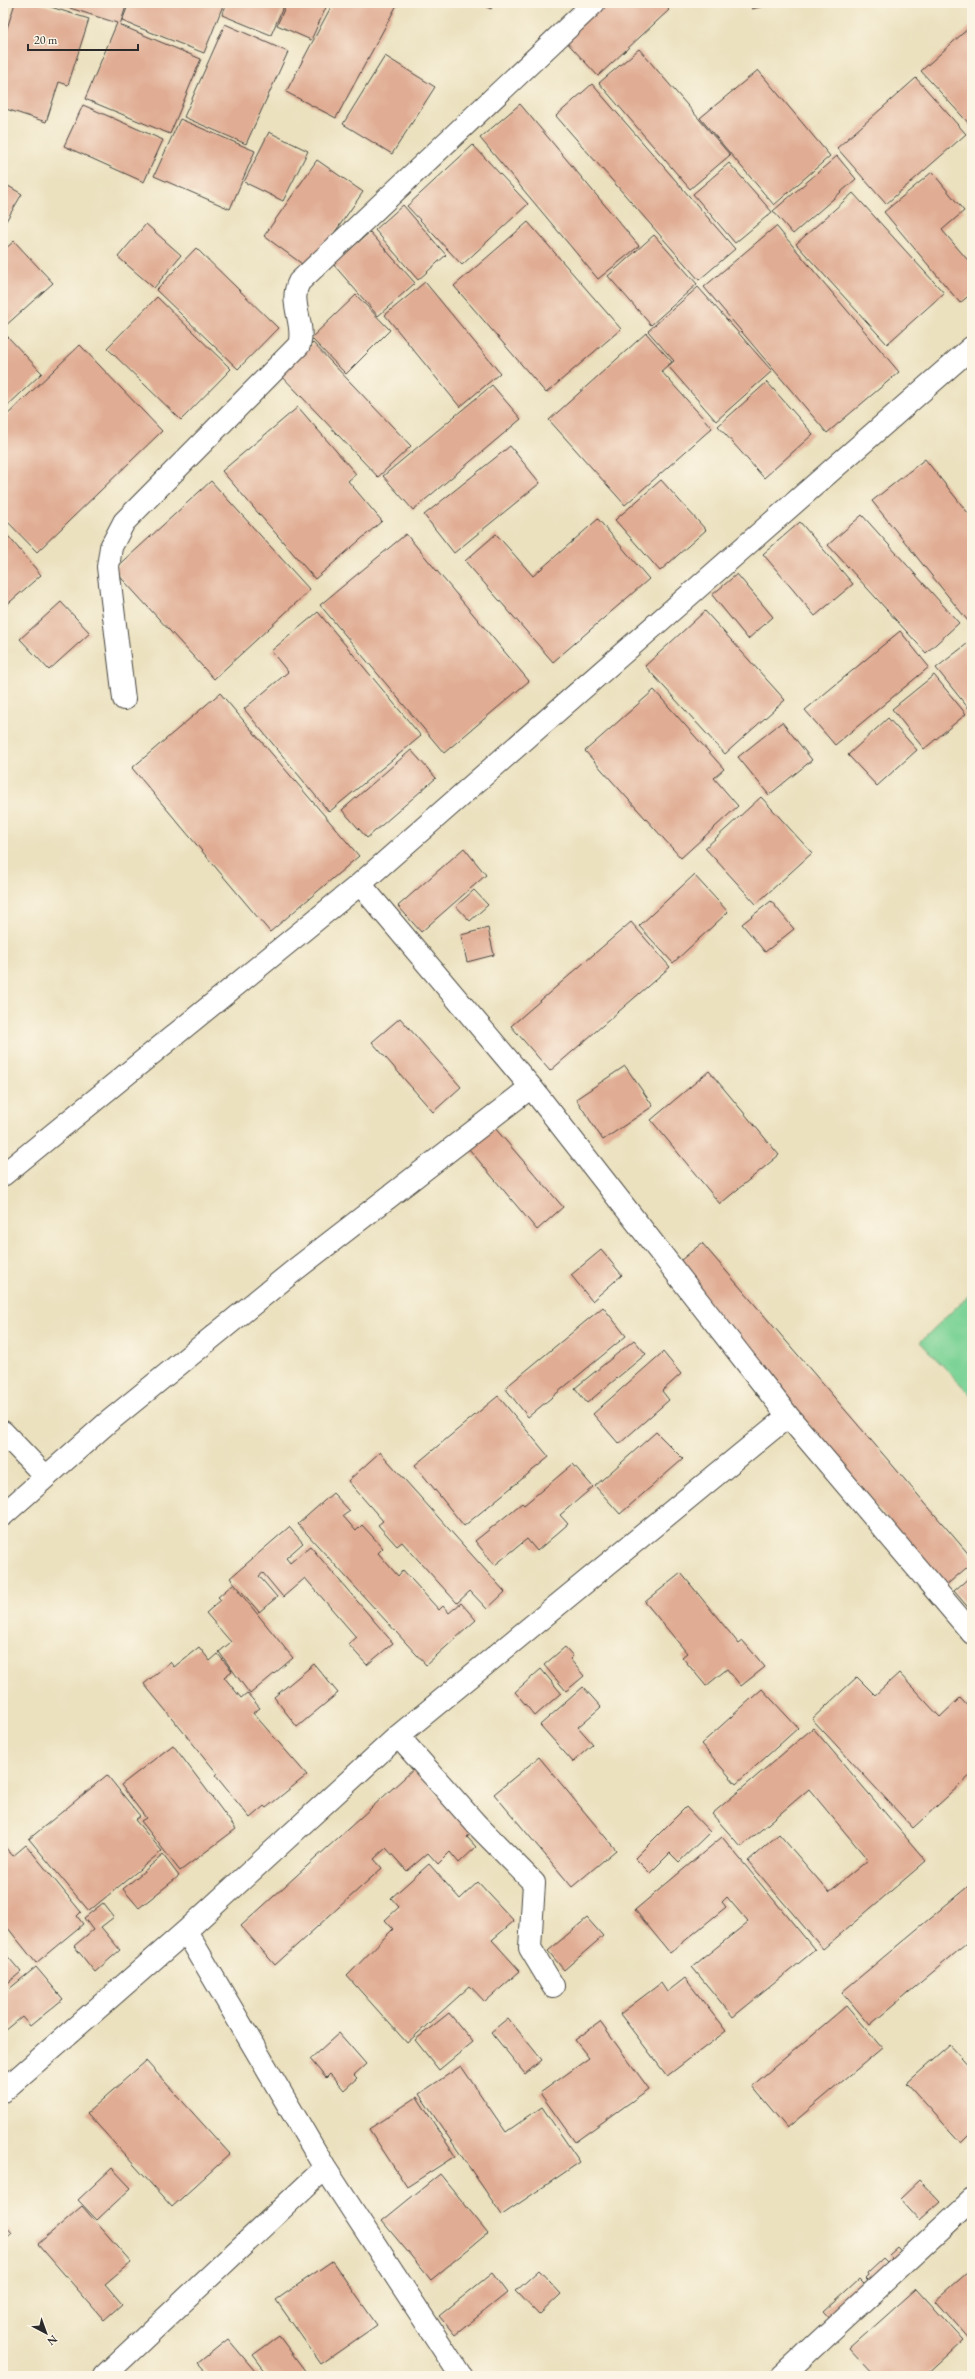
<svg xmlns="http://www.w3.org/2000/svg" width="975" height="2379" font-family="'EB Garamond',serif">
<rect width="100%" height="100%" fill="#fcf5e5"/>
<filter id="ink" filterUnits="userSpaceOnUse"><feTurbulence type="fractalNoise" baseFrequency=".025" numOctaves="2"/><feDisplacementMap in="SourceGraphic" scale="8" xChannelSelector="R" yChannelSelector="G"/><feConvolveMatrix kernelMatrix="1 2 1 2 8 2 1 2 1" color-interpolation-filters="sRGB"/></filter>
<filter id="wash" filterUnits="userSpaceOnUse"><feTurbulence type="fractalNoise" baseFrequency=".012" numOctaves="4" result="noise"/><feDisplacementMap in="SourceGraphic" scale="16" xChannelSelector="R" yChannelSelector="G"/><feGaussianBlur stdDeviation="0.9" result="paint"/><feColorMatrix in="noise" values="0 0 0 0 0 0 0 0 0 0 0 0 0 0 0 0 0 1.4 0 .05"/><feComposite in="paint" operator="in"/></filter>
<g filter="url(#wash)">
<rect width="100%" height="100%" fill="#ebe1bf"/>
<path fill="#7dd397" stroke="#547f61" d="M972 1292V1396L920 1342Z"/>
<g id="blocks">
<path fill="#e0ac93" d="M15 3H38L89 19 68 85 59 82 46 122 3 108V41Z
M54 3H127L120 25 201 59 170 134 85 99 117 23Z
M129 3H224L204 53 122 21Z
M227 3H285L271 35 222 15Z
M287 3H328L311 40 277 25Z
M333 3H398L336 118 286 92Z
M478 3H494L491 9Z
M596 3H662L669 10 598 76 561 36Z
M750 3H772V4L752 9Z
M225 24 288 52 246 144 184 117Z
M972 25V127L921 71Z
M639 49 730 155 690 189 599 83Z
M385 56 435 87 392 154 343 124Z
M758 70 830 156 774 205 700 118Z
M916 78 966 134 886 204 837 148Z
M592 84 735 249 699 280 556 116Z
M520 104 639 246 598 279 480 138Z
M83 105 163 140 144 182 64 146Z
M180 119 255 151 230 209 154 176Z
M269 132 308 151 283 201 244 182Z
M473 145 528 204 462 265 407 206Z
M837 156 856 179 793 234 773 211Z
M317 160 363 192 309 269 264 236Z
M729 163 772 212 735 243 693 194Z
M932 172 964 211 942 230 972 265V293L960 303 884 212Z
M3 183 22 194 3 226Z
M853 193 944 293 887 344 796 244Z
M403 205 446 255 418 280 375 230Z
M528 222 621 329 546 393 454 286Z
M146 224 181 255 154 288 118 257Z
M776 226 899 372 827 433 704 287Z
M370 232 415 283 378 316 333 264Z
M654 235 697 284 651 325 608 276Z
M14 241 53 283 3 328V251Z
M196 248 278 328 238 369 156 290Z
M425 282 500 373 460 407 385 315Z
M698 287 772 371 716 421 668 366 674 361 648 331Z
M356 295 390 330 346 374 311 338Z
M157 297 231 369 181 420 107 348Z
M646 333 672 362 661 371 712 428 625 505 549 420Z
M7 336 42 373 3 410V340Z
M313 343 411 446 378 477 280 374Z
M80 345 162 431 37 552 3 517V419Z
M767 382 813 434 764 478 718 426Z
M492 385 521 419 413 510 383 476Z
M298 407 356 474 348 481 382 521 315 579 222 471Z
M510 446 540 483 454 553 424 515Z
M925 459 972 518V626L872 501Z
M661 480 706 530 660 571 615 520Z
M211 481 310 590 214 679 114 570Z
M862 515 959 623 926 653 828 545Z
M598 519 649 579 553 662 465 561 496 534 533 576Z
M800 522 853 584 815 616 763 554Z
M3 530 41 575 3 608Z
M406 534 529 681 444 753 320 605Z
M737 574 773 617 748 639 712 595Z
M61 602 90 633 49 670 20 639Z
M705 611 785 700 725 754 645 666Z
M318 612 421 736 329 812 244 709 288 672 271 651Z
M900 631 929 667 835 745 805 710Z
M972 640V706L969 709 936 668Z
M934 675 966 714 924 749 892 709Z
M654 690 724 769 714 778 738 806 681 858 585 751Z
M220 693 359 856 270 932 132 768Z
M888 718 917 750 877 786 848 755Z
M782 722 812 760 769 795 738 757Z
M411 750 436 778 367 838 342 810Z
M761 797 812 853 756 904 705 848Z
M464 848 486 875 421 932 398 906Z
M694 875 728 912 673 963 639 926Z
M474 890 488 905 470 921 456 906Z
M771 901 794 929 765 952 742 924Z
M631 922 670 967 550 1071 511 1026Z
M488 928 494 955 467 962 461 935Z
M400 1018 461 1087 433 1112 372 1042Z
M625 1066 653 1106 603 1140 576 1099Z
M709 1071 779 1155 720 1204 651 1120Z
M494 1127 563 1207 537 1230 469 1149Z
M702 1243 972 1558V1563L944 1587 675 1265Z
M601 1250 622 1275 592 1301 571 1275Z
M603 1307 626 1336 528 1417 505 1388Z
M634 1340 646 1354 587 1403 575 1388Z
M663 1352 681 1374 662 1391 669 1400 619 1444 593 1414Z
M498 1396 549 1457 464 1526 415 1465Z
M656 1432 683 1459 620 1514 595 1486Z
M380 1452 505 1592 487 1609 470 1591 457 1603 402 1542 397 1546 378 1525 383 1521 348 1481Z
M573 1464 593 1487 560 1515 568 1524 537 1551 527 1539 495 1565 475 1541 522 1503 524 1505Z
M333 1493 350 1511 343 1516 356 1531 362 1525 383 1548 378 1553 398 1576 403 1570 439 1610 443 1606 449 1613 461 1603 476 1620 426 1665 298 1524Z
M289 1527 303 1543 286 1558 290 1563 310 1546 393 1643 367 1665 348 1644 356 1637 305 1578 283 1597 263 1573 259 1576 277 1597 259 1612 230 1578Z
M681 1573 739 1644 743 1641 765 1667 741 1686 727 1669 706 1686 682 1657 687 1653 645 1602Z
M972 1575V1612L954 1591Z
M233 1584 293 1658 250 1694 219 1652 231 1642 206 1613 221 1600 218 1597Z
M199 1647 210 1661 218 1654 232 1671 224 1677 241 1698 247 1693 260 1708 253 1713 307 1775 266 1808 264 1806 250 1818 215 1775 217 1773 144 1684 170 1662 174 1667Z
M565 1647 573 1656 570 1659 584 1676 566 1691 544 1665Z
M314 1664 338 1693 297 1727 274 1697Z
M541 1669 561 1693 535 1716 515 1692Z
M899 1673 940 1717 960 1698 972 1711V1774L913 1828 812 1719 857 1677 875 1695Z
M583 1687 601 1707 578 1727 593 1744 573 1762 540 1725Z
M762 1689 798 1728 736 1784 701 1744Z
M813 1728 926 1861 823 1949 748 1861 779 1834 829 1892 868 1860 809 1789 741 1847 712 1814Z
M173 1745 236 1829 180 1871 141 1821 146 1818 121 1785Z
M539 1757 616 1850 572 1887 494 1794Z
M414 1769 472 1833 467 1837 476 1847 459 1863 450 1852 438 1864 428 1853 407 1871 386 1848 374 1859 382 1868 275 1965 241 1926Z
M107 1775 140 1816 135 1820 162 1851 89 1911 29 1839Z
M686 1807 710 1832 679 1862 670 1853 650 1873 635 1858Z
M722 1837 815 1950 733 2017 692 1967 748 1922 727 1897 722 1902 726 1907 670 1953 635 1910Z
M3 1845 13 1856 26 1845 81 1912 77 1916 83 1924 36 1963 3 1922Z
M163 1855 179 1876 139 1908 123 1889Z
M429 1864 460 1899 478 1882 514 1921 492 1940 520 1971 485 2002 470 1986 407 2043 347 1976 393 1929 385 1920 399 1907 391 1898Z
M972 1883V1939L870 2025 842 1992Z
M103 1903 114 1917 101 1927 120 1950 95 1972 74 1946 93 1930 84 1918Z
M587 1918 603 1936 564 1970 548 1951Z
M3 1951 21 1972 3 1987Z
M36 1967 63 1999 30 2026 22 2017 5 2031 3 2028V1994Z
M685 1978 726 2031 667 2076 620 2014 661 1983 667 1992Z
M846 2006 882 2048 787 2128 752 2086Z
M449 2013 473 2042 439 2070 415 2040Z
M508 2018 542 2060 525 2074 491 2032Z
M600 2022 649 2089 575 2142 540 2093 589 2058 575 2040Z
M339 2033 366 2064 354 2075 357 2078 344 2090 330 2074 326 2078 310 2059Z
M950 2045 972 2069V2132L961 2143 907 2083Z
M146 2061 230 2154 172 2207 87 2113Z
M461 2066 506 2132 542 2107 580 2162 502 2215 419 2094Z
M417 2097 455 2156 407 2187 369 2129Z
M112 2168 131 2188 97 2220 78 2200Z
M440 2174 488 2233 431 2280 382 2221Z
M919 2180 940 2202 920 2220 900 2198Z
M82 2206 131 2262 105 2284 122 2304 104 2320 38 2244Z
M3 2222 12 2233 3 2241Z
M897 2247 905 2256 896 2264 888 2255Z
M883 2259 894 2270 874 2288 865 2279 868 2276 867 2274Z
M332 2261 377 2325 321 2364 276 2300Z
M539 2270 561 2294 539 2315 516 2291Z
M492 2273 507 2293 455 2335 439 2316Z
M967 2273 972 2278V2343L935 2301Z
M859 2279 870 2290 834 2324 823 2312Z
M916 2289 963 2341 925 2376H874L849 2349Z
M279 2336 306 2372 301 2376H269L253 2355Z
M228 2339 259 2376H210L198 2363Z"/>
</g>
</g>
<g filter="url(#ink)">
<use href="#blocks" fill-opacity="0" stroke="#484641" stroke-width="1"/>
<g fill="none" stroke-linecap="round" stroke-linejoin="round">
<defs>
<path id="minor" d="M972 347 360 884 531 1087 788 1416 972 1633
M124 699 108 567 111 547 124 522 299 345C306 324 288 303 299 282L594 3
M3 1175 360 884
M3 1432 46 1477
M3 1515 107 1423 296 1269 531 1087
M398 1736 477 1825 534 1883 530 1948 553 1986
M3 2091 186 1931 398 1736 788 1416
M325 2168 461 2376
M104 2376 325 2168 186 1931
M782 2376 972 2200"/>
</defs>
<use href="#minor" stroke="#484641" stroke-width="24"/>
<use href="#minor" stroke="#fff" stroke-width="22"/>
</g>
</g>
<rect width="975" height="2379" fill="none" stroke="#fcf5e5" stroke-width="16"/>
<g transform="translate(46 2333) rotate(139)" stroke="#fcf5e5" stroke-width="3" paint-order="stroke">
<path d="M0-3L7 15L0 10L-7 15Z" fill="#2b2b2b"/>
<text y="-6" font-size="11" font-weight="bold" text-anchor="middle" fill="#2b2b2b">N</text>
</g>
<path d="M28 44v6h110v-6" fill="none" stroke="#2b2b2b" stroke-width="2"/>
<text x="34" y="44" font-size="12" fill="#2b2b2b" stroke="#fcf5e5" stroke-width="3" paint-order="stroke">20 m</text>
</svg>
